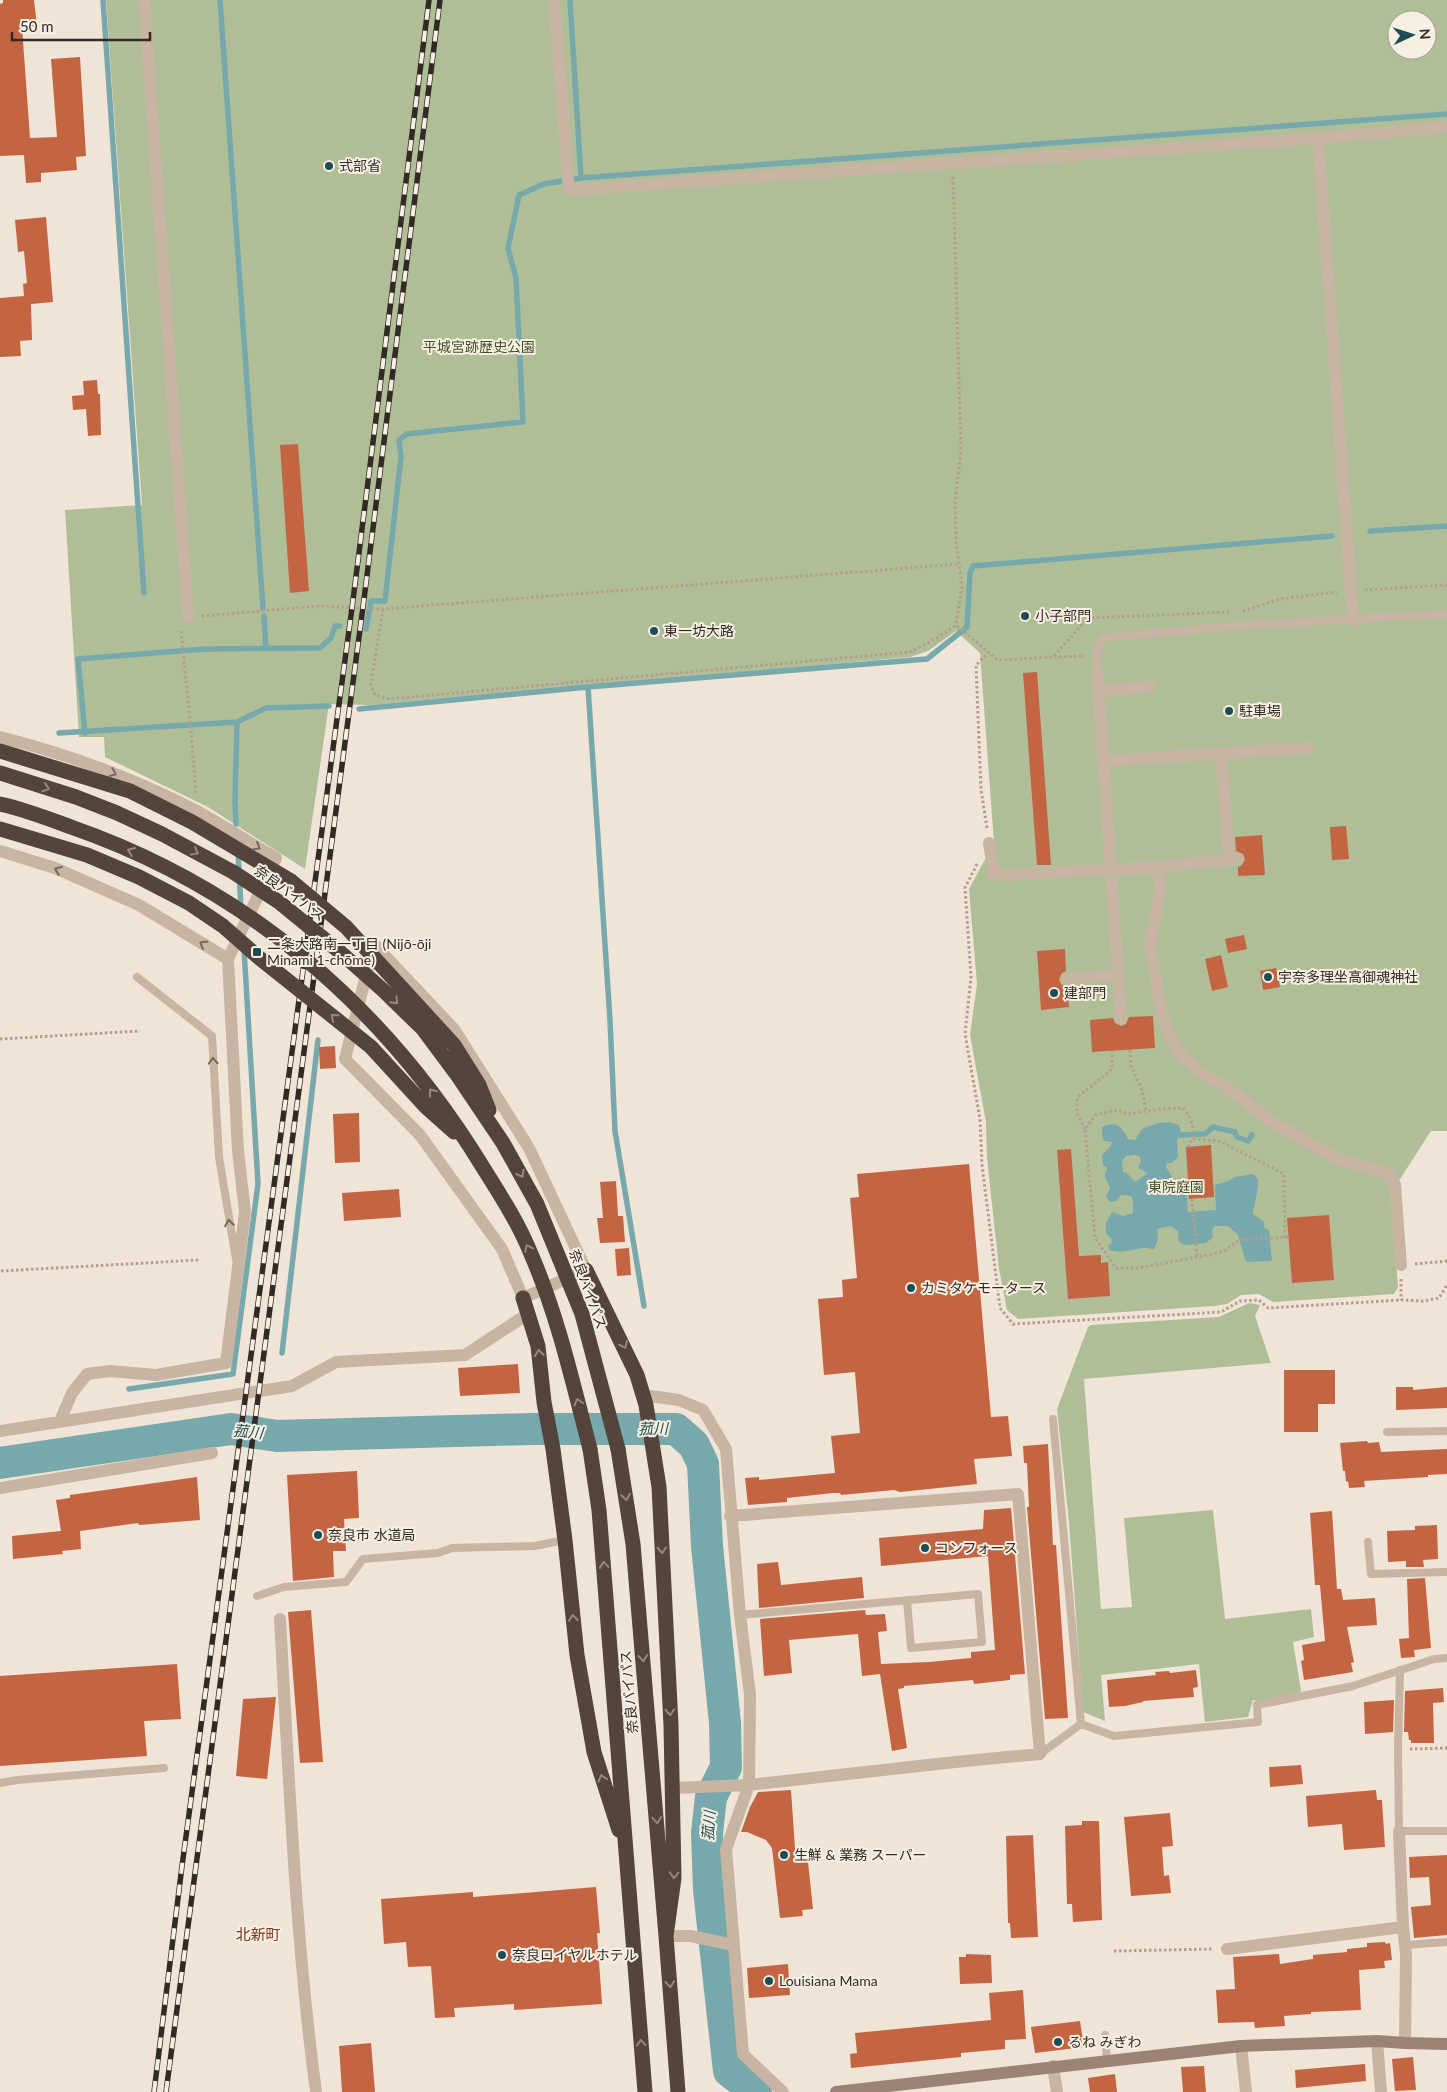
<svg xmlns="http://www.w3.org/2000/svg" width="1447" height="2092" font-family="Lato,'Noto Sans JP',sans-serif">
<rect width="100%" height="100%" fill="#f0e4d7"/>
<path fill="#b0be98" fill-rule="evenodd" d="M106 0H1447V1131H1431L1391 1193 1398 1287 1394 1294 1273 1302 1259 1294 1241 1295 1227 1304 1214 1306 1018 1319 1007 1310 999 1269 987 1158 986 1122 970 1035 977 984 969 889 994 843 980 653 956 631 928 651 910 657 371 705 329 704 305 869 208 807 105 757 104 737H79L65 510 142 505ZM1397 20H1427V50H1397Z
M1249 1303 1260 1305 1255 1316 1271 1363 1084 1379 1101 1609 1132 1607 1124 1518 1213 1510 1225 1619 1311 1609 1314 1637 1293 1642 1301 1691 1298 1694 1257 1701 1253 1700 1248 1717 1205 1722 1199 1664 1101 1675 1105 1721 1083 1712 1069 1522 1057 1409 1088 1327 1091 1325 1219 1317Z"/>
<path fill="#77a8ac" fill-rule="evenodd" d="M1170 1122 1179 1125 1181 1131 1177 1140 1178 1157 1172 1163H1167L1166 1167 1172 1177 1164 1183 1163 1189 1167 1195 1172 1192 1169 1189 1174 1181H1179L1181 1186 1186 1189 1188 1212 1216 1210 1215 1185 1228 1181 1235 1177 1253 1174 1258 1179C1259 1192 1254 1201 1253 1214L1264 1222V1228L1269 1230 1272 1261 1246 1262 1238 1235 1228 1226H1215L1212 1230 1213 1237 1206 1243 1186 1245 1179 1242 1178 1231 1170 1226 1157 1229 1158 1240 1154 1249C1151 1249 1145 1247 1142 1248 1132 1250 1120 1254 1109 1250L1108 1245 1111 1244 1112 1239 1106 1233V1223L1112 1212 1123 1216 1133 1213V1200L1131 1196 1121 1195 1116 1201 1110 1202 1106 1197 1110 1188C1107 1176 1102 1182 1107 1168L1103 1165 1102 1155 1111 1146 1112 1142 1104 1141 1102 1136V1127C1115 1120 1123 1127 1128 1139L1135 1140 1142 1129 1158 1123ZM1135 1155 1140 1157 1141 1161 1138 1168 1148 1173 1135 1182 1127 1173 1123 1172 1122 1162 1126 1156Z"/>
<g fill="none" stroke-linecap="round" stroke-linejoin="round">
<path stroke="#77a8ac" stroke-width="5.5" d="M103 0 144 593
M220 0 263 609
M570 0 581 178
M1370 531 1447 526
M264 616 266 649
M366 629 371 601H385L401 457 399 440 407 434 523 422 516 278 508 248 519 195 544 184 581 178 1447 114
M588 687 610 1020 615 1131 644 1306
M359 709 588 687 927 659 967 627 970 573 973 566 1332 536
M59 733 237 722 266 708 329 706
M85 733 78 659 204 649 320 648 331 638 335 626H340
M236 824 235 800 237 722
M238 851 241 909
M1179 1135 1205 1134 1213 1127 1235 1132 1237 1137 1248 1141 1252 1135
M282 1353 318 1040
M129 1389 233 1374 258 1184 244 949"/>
<path stroke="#77a8ac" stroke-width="32" d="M0 1463 231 1429 277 1436 531 1429H676L694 1445 703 1464 707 1546 725 1723 726 1767 711 1797 707 1833 709 1890 729 2071 756 2092"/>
</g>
<path fill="#c36442" d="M3 0H34L37 26 22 27 30 138 57 137 51 59 80 57 86 156 76 157 77 170 41 173V182L26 183 24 155 0 156V4L3 3Z
M46 217 53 302 31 304 32 340 20 341 21 356 0 357V298L24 296 23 284 27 283 24 251 18 252 15 220Z
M97 380 98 394H100L101 435 88 436 86 409 73 410 72 396 84 395 83 381Z
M298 444 309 591 290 593 280 445Z
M1037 672 1051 865H1037L1023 673Z
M1346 826 1349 859 1332 860 1330 827Z
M1262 835 1265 875 1238 876V867L1242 865 1245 859 1243 854 1236 851 1235 837Z
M1244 935 1247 949 1228 953 1225 939Z
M1065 949 1066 971 1062 973 1059 979 1061 984 1067 987 1069 1007 1041 1010 1037 951Z
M1221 955 1228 987 1212 991 1205 959Z
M1276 968 1280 987 1263 990 1260 971Z
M1153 1016 1155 1048 1092 1052 1090 1020 1113 1018 1115 1023 1121 1026 1126 1024 1129 1017Z
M335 1046 336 1068 320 1069 319 1047Z
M359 1113 360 1162 335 1163 333 1114Z
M1211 1145 1214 1197 1189 1199 1186 1147Z
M1071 1149 1079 1256 1101 1255V1263L1108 1262 1110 1296 1068 1299 1057 1150Z
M969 1164 991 1417 1008 1416 1012 1456 974 1459 977 1484 900 1492 894 1490 841 1495 840 1493H833L787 1498V1502L748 1505 745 1478 759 1477V1480L835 1473 831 1436 860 1433 855 1372 824 1375 818 1299 843 1297 842 1280 857 1278 850 1198 859 1197 857 1174Z
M616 1181 618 1216H623L625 1242 600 1243 597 1218H603L600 1182Z
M399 1189 401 1217 344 1221 342 1193Z
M1329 1215 1334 1280 1292 1283 1287 1218Z
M629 1248 631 1275 617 1276 615 1249Z
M518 1364 520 1393 460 1396 458 1368Z
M1284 1370H1335V1404H1318V1432H1284Z
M1396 1387H1413V1390L1447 1387V1408L1396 1410Z
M1367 1441 1368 1443 1379 1442 1381 1452 1447 1449V1474L1428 1475V1477L1364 1481 1365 1487 1349 1488 1348 1481 1346 1482 1345 1471H1343L1340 1443Z
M1048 1444 1053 1545H1056L1068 1718 1045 1719 1027 1507H1029L1027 1463H1024L1023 1446Z
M357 1471 359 1518 344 1519 346 1551H333L334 1577 293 1581 287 1475Z
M197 1477 200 1520 139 1525 138 1523 80 1531 81 1549 62 1551 63 1554 13 1559 12 1536 61 1531 56 1500 70 1498V1495Z
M1011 1508 1025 1674 1010 1675V1680L974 1684 973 1680 904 1686V1688L898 1689 907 1748 892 1751 880 1674 862 1676 858 1634 789 1640 792 1673 764 1676 760 1619 865 1610 866 1615 885 1614 887 1631 878 1632 881 1664 929 1662 971 1658V1652L995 1650 988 1556 881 1566 879 1538 983 1529 984 1510Z
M1332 1511 1337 1589H1341L1343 1600 1375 1598 1377 1625 1347 1627 1354 1662 1351 1663 1353 1672 1304 1680 1301 1661 1304 1660 1302 1645 1325 1641 1320 1585H1315L1310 1513Z
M1437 1525 1438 1559 1423 1560 1424 1567H1406V1561L1388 1562 1387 1531 1415 1530V1526Z
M778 1562 781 1585 862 1577 864 1598 759 1608 757 1564Z
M1425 1578 1431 1648 1414 1650 1415 1657 1401 1658 1399 1639 1409 1638 1407 1579Z
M311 1610 323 1762 300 1763 288 1612Z
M177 1664 181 1719 144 1721 147 1756 0 1766V1676Z
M1196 1670 1198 1687 1193 1688 1194 1697 1143 1701V1702L1125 1706 1109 1707 1107 1680 1156 1675 1155 1672 1169 1671 1170 1673Z
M1443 1688 1444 1702 1433 1703 1434 1743H1411V1740H1409L1408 1732H1404L1405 1691Z
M276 1697 267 1779 236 1776 243 1699Z
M1394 1700 1393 1732 1365 1734 1364 1702Z
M1301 1765 1303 1784 1270 1787 1269 1767Z
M791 1790 796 1863 808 1862 813 1909 802 1910 803 1916 780 1918 772 1848 766 1840 747 1832H741L750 1807 758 1792Z
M1376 1790 1377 1800H1382L1385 1847 1344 1850 1342 1824 1308 1827 1306 1796Z
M1170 1813 1173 1846 1162 1847 1164 1876 1169 1875 1171 1893 1131 1896 1124 1817Z
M1082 1821H1099L1102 1920 1073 1922 1072 1904H1067L1065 1826 1082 1825Z
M1033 1835 1038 1937 1011 1938 1010 1923H1008L1006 1836Z
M1447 1855V1935L1414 1938 1411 1907 1431 1905 1429 1877 1410 1878 1409 1857Z
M596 1887 600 1933H597L602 2004 514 2010V2004L454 2008 455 2017 435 2018 431 1966 408 1967 406 1942 384 1944 381 1899 473 1892V1897Z
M1385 1942 1386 1944 1390 1943 1392 1960 1384 1961 1385 1968 1359 1970 1361 2010 1311 2012V2014L1284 2016 1285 2026 1255 2028 1254 2022 1218 2023 1216 1990 1235 1989 1233 1957 1279 1954 1280 1964 1313 1959V1955L1347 1952V1949L1367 1947V1943Z
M966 1954 991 1955 992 1983 960 1984 959 1957H966Z
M788 1964 790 1995 749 1998 747 1968Z
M1023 1990 1026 2039 1005 2040V2049L961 2053V2057L851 2068 850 2054 857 2053 855 2033 991 2020 989 1993Z
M1080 2021 1084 2047 1035 2053 1031 2027Z
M371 2043 375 2092H342L339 2046Z
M1413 2057 1416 2090 1395 2091 1392 2059Z
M1365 2064 1366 2081 1296 2088 1295 2070Z
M1204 2066 1206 2092H1183L1181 2067Z
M1115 2074 1117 2092H1090L1088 2078Z"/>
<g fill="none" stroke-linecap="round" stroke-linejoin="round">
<path stroke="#b39e8e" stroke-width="3" stroke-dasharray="2.5 2.5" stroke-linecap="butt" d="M953 177 961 451 955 503 956 541 962 586 956 625
M1365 590 1447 585
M383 609 371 685 375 695 389 699 910 652 937 638 956 625 998 660 1053 657 1088 618 1229 612
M1243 611 1280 599 1337 592
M202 616 319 606 383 609 959 564
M181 631 190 719 196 794
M1054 657 1085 656
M987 828 981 790 976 665 989 653
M977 864 965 888 971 977 965 1034 980 1119 982 1165 1000 1308 1013 1324 1221 1312 1240 1301 1259 1300 1268 1308 1401 1300 1423 1301 1439 1298 1447 1285
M0 1039 140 1031
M1130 1050 1131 1066 1142 1090 1146 1110
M1085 1129 1077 1113V1098L1112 1069V1051
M1193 1139 1219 1141 1284 1174 1285 1238
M1188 1147C1197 1134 1193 1119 1183 1108L1160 1109 1128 1114 1117 1110 1096 1115 1085 1129 1095 1238 1116 1268H1138L1214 1254 1226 1250 1239 1240 1288 1237
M1192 1199 1197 1257
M1415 1264 1447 1261
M1 1271 199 1260
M1401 1279V1300
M1410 1749 1447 1748
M1114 1951 1214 1949"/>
<path stroke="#c7b4a3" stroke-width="8" d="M1097 669 1096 655 1102 638 1235 626 1447 614
M137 977 212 1036 219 1157 236 1259
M1053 1419 1081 1724
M1387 1432 1447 1431
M1368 1542 1371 1574 1447 1572
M257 1596 284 1587 346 1582 363 1559 438 1553 452 1548 535 1546 565 1540
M740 1615 978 1594 982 1642 911 1648 907 1600
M1400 1670 1398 1749 1399 1831H1447
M1040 1754 1081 1724 1114 1736 1258 1722 1257 1705 1353 1686 1434 1659 1447 1658
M0 1783 17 1780 164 1768
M1406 1945 1447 1942
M1105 2035 1107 2060"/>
<path stroke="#c7b4a3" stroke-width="12" d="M144 0 188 617
M554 0 569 190 1318 138 1447 127
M1318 138 1353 621
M1097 669 1121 1018
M1099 691 1149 687
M0 737C68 754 135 779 197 811 224 826 250 843 276 858L228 959 139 905 55 868 0 851
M1221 753 1229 860
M1104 761 1308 748
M989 843 994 873 1007 875 1159 867 1237 859
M1159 867 1160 891 1150 946 1162 1016 1171 1040 1183 1057 1201 1073 1226 1086 1269 1120 1336 1158 1389 1174 1395 1185 1401 1265
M374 944 454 1029 529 1148 586 1270 523 1298 502 1249 420 1135 345 1059Z
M1067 979 1119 975
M643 1395 679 1400 703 1410 726 1449 740 1615 750 1695 749 1785 726 1849 743 2054 783 2092
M60 1421 72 1393 87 1374 110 1371 156 1375 226 1363 245 1212 238 1151 228 959
M0 1431 292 1386 336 1362 465 1355 528 1314
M0 1488 212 1453
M280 1619C289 1777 295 1935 316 2092
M672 1788 749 1785 955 1762 1040 1754 1018 1494 730 1516
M1399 1831 1403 1927 1406 1954 1405 2043
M666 1936H690L734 1945
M1227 1949 1403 1927
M1377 2041 1381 2092
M1241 2046 1246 2092
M1053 2066 1057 2092"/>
<path stroke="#9a8375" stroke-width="12" d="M836 2092 1241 2046 1377 2041 1405 2043 1447 2044"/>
<path stroke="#53443c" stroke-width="15" d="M586 1270 637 1375 646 1405 659 1487 671 1725 674 1878 666 1936
M523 1298 538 1346 544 1402 553 1449 565 1540 577 1655 594 1752 619 1830
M590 1449 599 1510 645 2092
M618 1449 633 1544 666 1936 678 2092"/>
<defs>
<path id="rail" d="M154 2092 182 1866 352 608 429 0
M166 2092 363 607 440 0"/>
</defs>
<use href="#rail" stroke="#322a25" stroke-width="5.5"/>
<use href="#rail" stroke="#f8efe3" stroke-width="4" stroke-dasharray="11" stroke-linecap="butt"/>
<path stroke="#53443c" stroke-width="15" d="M0 751 130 791 192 822 291 881 346 927 454 1045 479 1085 489 1110
M0 773 76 797 117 813 162 834 233 872 279 902 340 952 384 991 423 1029 458 1076 503 1143 537 1204 582 1314 618 1449
M0 804C24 809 47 818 71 827 249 889 386 1008 484 1169 501 1196 519 1224 531 1254 558 1316 573 1384 590 1449
M0 829 87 855 139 877 189 903 223 926 257 956 371 1047 426 1107 454 1132"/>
</g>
<defs><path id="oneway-chevron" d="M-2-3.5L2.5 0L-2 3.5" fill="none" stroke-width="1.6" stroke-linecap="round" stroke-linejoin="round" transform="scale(1.25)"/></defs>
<g stroke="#75685e">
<use href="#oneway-chevron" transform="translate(113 773) rotate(22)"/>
<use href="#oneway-chevron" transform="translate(257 847) rotate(31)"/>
<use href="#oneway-chevron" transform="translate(58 870) rotate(-158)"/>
<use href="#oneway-chevron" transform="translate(203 944) rotate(-149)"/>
<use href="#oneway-chevron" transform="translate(213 1061) rotate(-93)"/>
<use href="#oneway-chevron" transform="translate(229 1223) rotate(-99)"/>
</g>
<g stroke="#95887f">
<use href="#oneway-chevron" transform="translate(46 788) rotate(18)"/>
<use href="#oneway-chevron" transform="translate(131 851) rotate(-156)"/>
<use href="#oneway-chevron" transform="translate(195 852) rotate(29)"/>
<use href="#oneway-chevron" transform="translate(395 1001) rotate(45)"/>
<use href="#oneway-chevron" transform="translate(334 1017) rotate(-140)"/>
<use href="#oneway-chevron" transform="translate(432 1092) rotate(-128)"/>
<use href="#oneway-chevron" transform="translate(521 1174) rotate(61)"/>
<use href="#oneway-chevron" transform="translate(528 1248) rotate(-116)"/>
<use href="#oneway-chevron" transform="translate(624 1345) rotate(65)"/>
<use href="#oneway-chevron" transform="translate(539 1353) rotate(-97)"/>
<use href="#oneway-chevron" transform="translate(578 1402) rotate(-105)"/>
<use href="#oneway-chevron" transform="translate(626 1497) rotate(81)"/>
<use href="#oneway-chevron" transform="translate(662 1550) rotate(87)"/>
<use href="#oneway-chevron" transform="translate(604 1565) rotate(-95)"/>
<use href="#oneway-chevron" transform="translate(573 1618) rotate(-96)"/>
<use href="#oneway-chevron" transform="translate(643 1658) rotate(85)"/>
<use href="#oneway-chevron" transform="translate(670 1712) rotate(87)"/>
<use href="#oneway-chevron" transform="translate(602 1778) rotate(-107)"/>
<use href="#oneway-chevron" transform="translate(657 1820) rotate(85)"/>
<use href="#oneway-chevron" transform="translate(674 1875) rotate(91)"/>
<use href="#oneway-chevron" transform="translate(670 1984) rotate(86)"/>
<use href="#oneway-chevron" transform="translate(641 2043) rotate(-94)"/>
</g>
<g fill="#1c4d52" stroke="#f8efe3" stroke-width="2">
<circle cx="329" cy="166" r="5"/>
<circle cx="1025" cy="616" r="5"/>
<circle cx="654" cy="631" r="5"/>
<circle cx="1229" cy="711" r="5"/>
<rect x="252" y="947" width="10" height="10" rx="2.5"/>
<circle cx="1268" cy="977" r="5"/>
<circle cx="1054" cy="993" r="5"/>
<circle cx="911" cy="1288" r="5"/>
<circle cx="318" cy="1535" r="5"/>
<circle cx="925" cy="1548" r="5"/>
<circle cx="784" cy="1855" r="5"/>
<circle cx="502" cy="1955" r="5"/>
<circle cx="769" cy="1981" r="5"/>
<circle cx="1058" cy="2042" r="5"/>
</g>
<g text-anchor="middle" stroke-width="4" stroke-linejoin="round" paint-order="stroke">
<g font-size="14" fill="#322a25" stroke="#f8efe3" text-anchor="start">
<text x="339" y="171">式部省</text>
<text x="1035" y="621">小子部門</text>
<text x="664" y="636">東一坊大路</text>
<text x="1239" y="716">駐車場</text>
<text x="267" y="949">二条大路南一丁目 (Nijō-ōji<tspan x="267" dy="16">Minami 1-chōme)</tspan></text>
<text x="1278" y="982">宇奈多理坐高御魂神社</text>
<text x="1064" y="998">建部門</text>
<text x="921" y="1293">カミタケモータース</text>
<text x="328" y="1540">奈良市 水道局</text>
<text x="935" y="1553">コンフォース</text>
<text x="794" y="1860">生鮮 &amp; 業務 スーパー</text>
<text x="512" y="1960">奈良ロイヤルホテル</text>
<text x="779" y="1986">Louisiana Mama</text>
<text x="1068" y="2047">るね みぎわ</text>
</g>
<g font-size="14" fill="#41502a" stroke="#f8efe3">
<text x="479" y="352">平城宮跡歴史公園</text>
<text x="1176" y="1192">東院庭園</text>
</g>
<g font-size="14" fill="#322a25" stroke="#f8efe3">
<text transform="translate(290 893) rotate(36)" y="5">奈良バイパス</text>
<text transform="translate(588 1289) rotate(70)" y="5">奈良バイパス</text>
<text transform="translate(629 1692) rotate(-95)" y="5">奈良バイパス</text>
</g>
<g font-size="15" font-style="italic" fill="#1c4d52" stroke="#f8efe3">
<text transform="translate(653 1429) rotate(-1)" y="5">菰川</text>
<text transform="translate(248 1432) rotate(6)" y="5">菰川</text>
<text transform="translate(709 1826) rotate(-86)" y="5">菰川</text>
</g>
<g font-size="15" fill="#7f3921" stroke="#f8efe3">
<text x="258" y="1940">北新町</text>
</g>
</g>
<g transform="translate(1412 35) rotate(86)"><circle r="24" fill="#f8efe3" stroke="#a9a097"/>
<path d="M0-4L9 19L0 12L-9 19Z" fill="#1c4d52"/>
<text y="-8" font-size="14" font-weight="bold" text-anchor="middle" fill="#322a25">N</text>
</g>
<path d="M12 32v8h138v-8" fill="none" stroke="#322a25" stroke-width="2.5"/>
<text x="20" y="32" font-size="15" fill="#322a25" stroke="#f8efe3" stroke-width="4" paint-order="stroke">50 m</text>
</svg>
